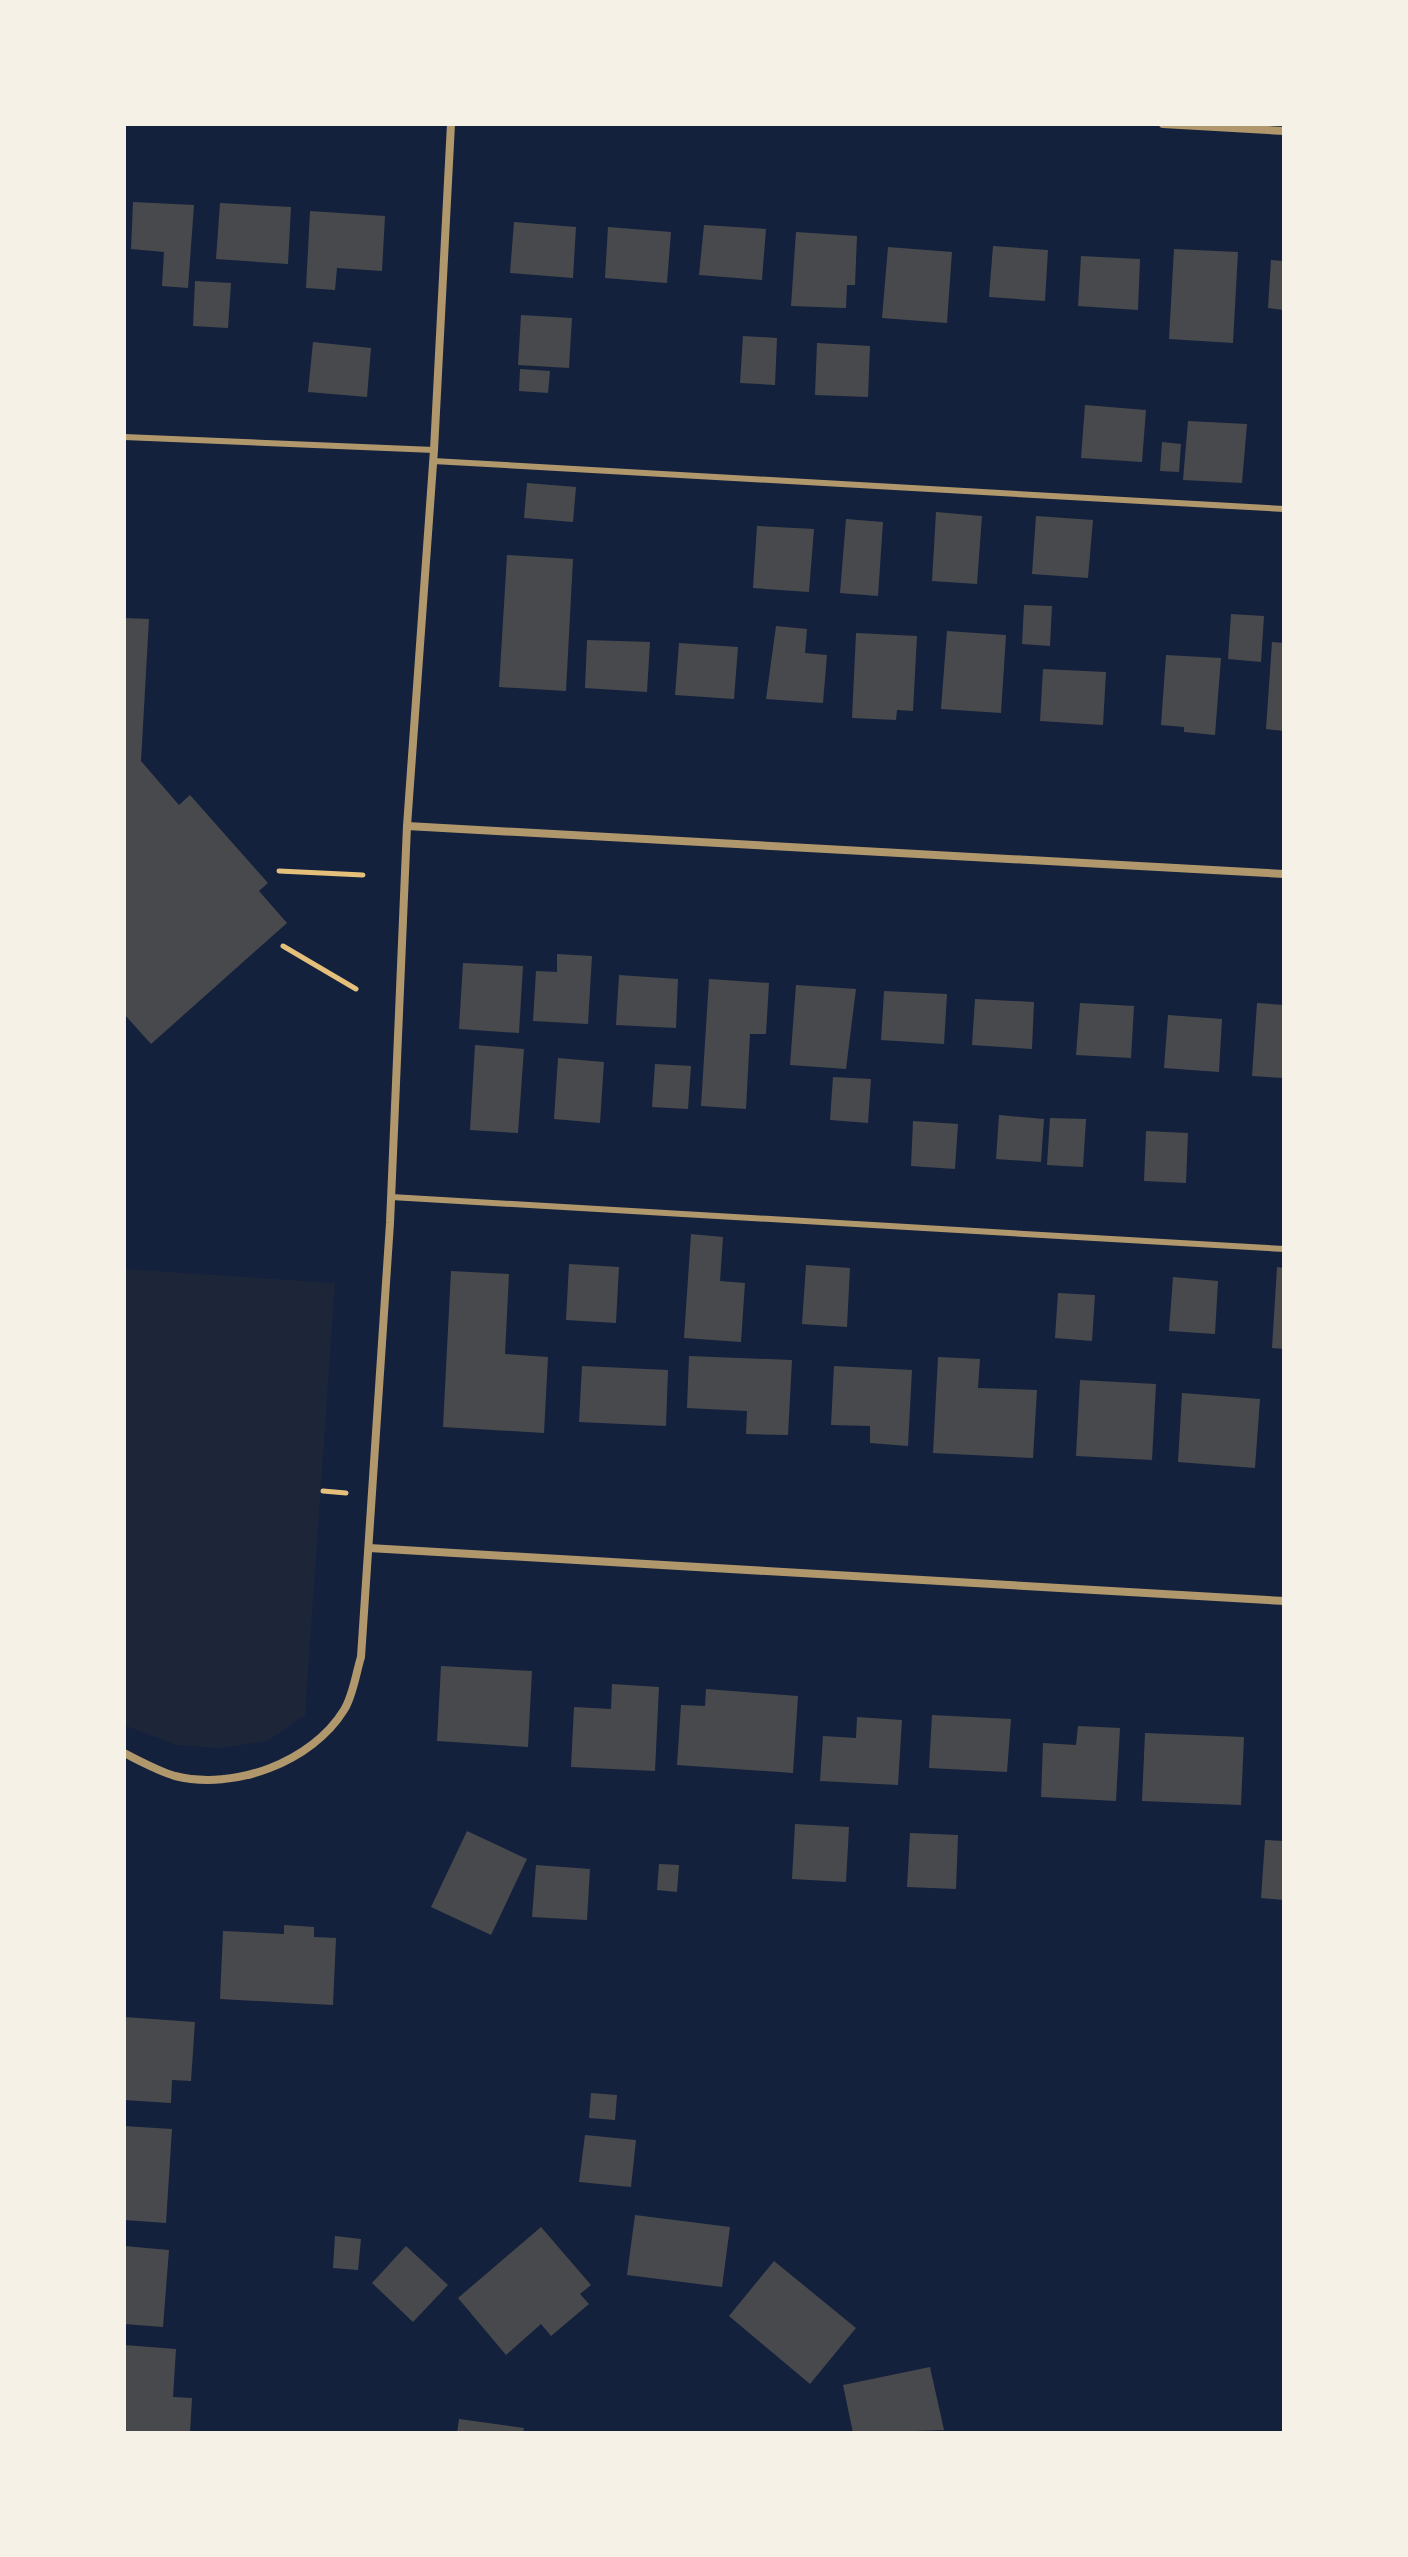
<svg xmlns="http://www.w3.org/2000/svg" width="1408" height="2557" font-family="Roboto,sans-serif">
<rect width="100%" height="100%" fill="#14213d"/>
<path fill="#1d2539" d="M124 1269 335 1283 305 1715 268 1741 219 1748 176 1745 124 1725Z"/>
<path fill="#48494c" d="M133 202 194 205 188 288 162 286 164 252 131 249Z
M220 203 291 207 288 264 216 259Z
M310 211 385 216 382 271 337 268 335 290 306 288Z
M514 222 576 227 573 278 510 273Z
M704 225 766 229 762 280 699 275Z
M608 227 671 232 667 283 605 278Z
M796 232 857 236 855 285H847L846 308 791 306Z
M993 246 1048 250 1045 301 989 297Z
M888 247 952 252 947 323 882 318Z
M1174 249 1238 252 1233 343 1169 339Z
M1081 256 1140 259 1138 310 1078 306Z
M1271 260 1284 261V310L1268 308Z
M195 281 231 283 228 328 193 326Z
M521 315 572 318 569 368 518 365Z
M743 336 777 338 775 385 740 383Z
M313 342 371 348 367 397 308 392Z
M817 343 870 346 868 397 815 395Z
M520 369 550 371 548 393 519 391Z
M1085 405 1146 410 1142 462 1081 458Z
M1188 421 1247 424 1242 483 1183 480Z
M1162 442 1181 444 1179 472 1160 471Z
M527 483 576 487 573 522 524 518Z
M936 512 982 516 977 584 932 581Z
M1036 516 1093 520 1088 578 1032 574Z
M846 519 883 522 878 596 840 593Z
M757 526 814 529 809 592 753 588Z
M507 555 573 559 566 691 499 687Z
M1024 605 1052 606 1050 646 1022 644Z
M1231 614 1264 616 1261 662 1228 659Z
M124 618 149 619 141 761 179 805 190 795 268 883 259 891 287 923 151 1044 124 1014Z
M776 626 807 629 805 653 827 655 823 703 766 699Z
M947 631 1006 635 1001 713 941 709Z
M856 633 917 636 913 711 897 710 896 720 852 718Z
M587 640 650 642 647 692 585 688Z
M1272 642 1284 643V731L1266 729Z
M679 643 738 647 734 699 675 695Z
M1166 655 1221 658 1215 735 1184 732V727L1161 725Z
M1043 669 1106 672 1103 725 1040 721Z
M557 954 592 956 588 1024 533 1021 536 971 557 972Z
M463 963 523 966 519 1033 459 1029Z
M619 975 678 979 676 1028 616 1025Z
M709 979 769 983 766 1034H750L746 1109 701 1106Z
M796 985 856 989 846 1069 790 1065Z
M884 991 947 994 944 1044 881 1040Z
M975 999 1034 1002 1032 1049 972 1045Z
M1080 1003 1134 1006 1131 1058 1076 1055Z
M1257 1003 1284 1005V1078L1252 1076Z
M1168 1015 1222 1019 1219 1072 1164 1068Z
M475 1045 524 1049 518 1133 470 1130Z
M558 1058 604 1062 600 1123 554 1119Z
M655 1064 691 1066 688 1109 652 1107Z
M833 1077 871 1079 868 1123 830 1120Z
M999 1115 1044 1119 1041 1162 996 1159Z
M1050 1118 1086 1119 1083 1167 1047 1165Z
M913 1121 958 1124 955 1169 911 1166Z
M1146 1131 1188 1133 1186 1183 1144 1181Z
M691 1234 723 1237 720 1281 745 1283 741 1342 684 1338Z
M569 1264 619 1267 616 1323 566 1320Z
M806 1265 850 1268 847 1327 802 1324Z
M1277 1267 1284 1268V1349L1272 1348Z
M451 1271 509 1274 505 1354 548 1357 544 1433 443 1427Z
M1173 1277 1218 1281 1215 1334 1169 1331Z
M1058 1293 1095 1295 1092 1341 1055 1338Z
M689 1356 792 1360 788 1435 746 1434 747 1411 687 1408Z
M938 1357 980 1359 978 1388 1037 1390 1033 1458 933 1453Z
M582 1366 668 1370 666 1426 579 1422Z
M834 1366 912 1370 908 1446 870 1443V1426L831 1425Z
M1080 1380 1156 1384 1152 1460 1076 1456Z
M1182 1393 1260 1399 1255 1468 1178 1462Z
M441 1666 532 1671 528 1747 437 1741Z
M612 1684 659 1687 655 1771 571 1767 574 1707 611 1709Z
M706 1689 798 1696 793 1773 677 1765 681 1705 705 1706Z
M932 1715 1011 1719 1007 1772 929 1768Z
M857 1717 902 1720 898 1785 820 1781 823 1736 856 1738Z
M1078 1726 1120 1728 1116 1801 1041 1797 1043 1743 1076 1745Z
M1145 1733 1244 1737 1241 1805 1142 1801Z
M795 1824 849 1827 846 1882 792 1879Z
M467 1831 527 1859 491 1935 431 1907Z
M910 1833 958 1835 956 1889 907 1887Z
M1265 1840 1284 1841V1900L1261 1898Z
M659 1864 679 1865 677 1892 657 1890Z
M536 1865 590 1869 587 1920 532 1917Z
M284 1925 314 1927V1937L336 1938 333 2005 220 1999 223 1931 284 1934Z
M124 2017 195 2022 191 2081 172 2080 171 2103 124 2100Z
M591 2093 617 2095 615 2120 589 2118Z
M124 2126 172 2129 166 2223 124 2220Z
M585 2135 636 2140 631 2187 579 2182Z
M635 2215 730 2227 722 2287 627 2275Z
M541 2227 591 2285 580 2294 589 2304 551 2336 541 2324 506 2355 458 2298Z
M335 2236 361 2239 358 2270 333 2268Z
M124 2246 169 2250 163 2327 124 2324Z
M406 2246 448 2285 413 2322 372 2283Z
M774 2261 856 2328 810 2384 729 2316Z
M124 2345 176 2349 173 2397 192 2398 190 2433H124Z
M930 2367 944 2430 853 2433 843 2385Z
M459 2419 524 2428 523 2433H457Z"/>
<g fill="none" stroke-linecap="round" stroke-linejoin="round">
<path stroke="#e5c07b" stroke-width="5" d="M279 871 363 875
M283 946 356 989
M323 1491 346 1493"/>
<path stroke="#b1986c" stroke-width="6" d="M124 437 434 450
M433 461 1284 509
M391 1197 1284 1249"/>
<path stroke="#b1986c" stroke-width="8" d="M1163 124 1284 131
M407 826 1284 874
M369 1548 1284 1601
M124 1753C140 1761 158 1771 175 1776 234 1791 312 1762 344 1710 353 1696 356 1673 361 1657L390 1223 407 826 434 450 451 124"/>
</g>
<rect width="1408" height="2557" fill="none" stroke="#f6f1e7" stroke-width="252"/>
</svg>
